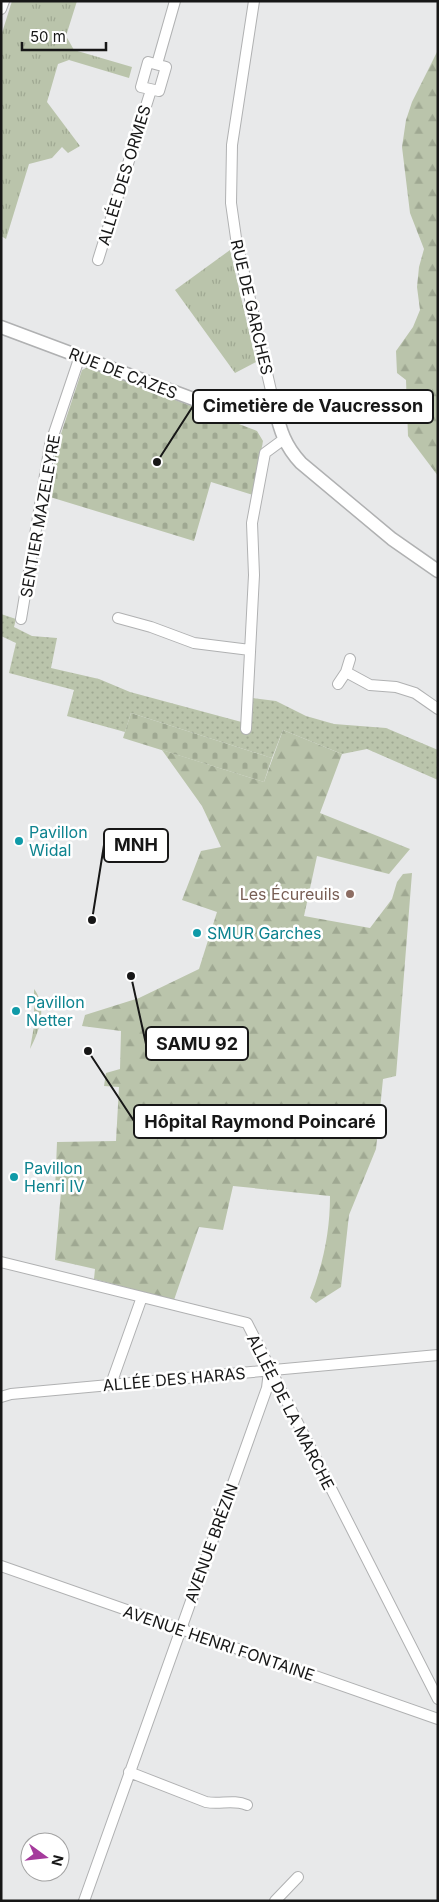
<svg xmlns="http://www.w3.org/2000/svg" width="439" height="1902" font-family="Inter,sans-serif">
<defs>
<pattern id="grass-tufts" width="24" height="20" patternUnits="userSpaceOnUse" patternTransform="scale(1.25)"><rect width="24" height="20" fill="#bac4ab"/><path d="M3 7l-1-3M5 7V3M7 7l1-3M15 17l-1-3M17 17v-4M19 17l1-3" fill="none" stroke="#9fa892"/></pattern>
<pattern id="forest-firs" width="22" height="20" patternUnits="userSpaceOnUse" patternTransform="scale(1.25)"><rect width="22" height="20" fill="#bac4ab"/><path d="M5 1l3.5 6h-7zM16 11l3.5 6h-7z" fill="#9fa892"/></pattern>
<pattern id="cemetery-stones" width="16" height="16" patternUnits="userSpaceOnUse" patternTransform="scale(1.25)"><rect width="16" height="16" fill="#bac4ab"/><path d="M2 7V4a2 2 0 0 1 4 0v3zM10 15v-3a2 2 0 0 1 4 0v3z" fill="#9fa892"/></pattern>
<pattern id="park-dots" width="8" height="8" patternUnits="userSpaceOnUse" patternTransform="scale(1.25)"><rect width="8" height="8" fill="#bac4ab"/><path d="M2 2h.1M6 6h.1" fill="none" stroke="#9fa892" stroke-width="1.8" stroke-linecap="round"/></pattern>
</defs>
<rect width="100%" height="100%" fill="#e8e9ea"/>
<path fill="url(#grass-tufts)" d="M12 1H77L66 36 74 50 132 67 129 78 69 60 58 64 47 102 80 146 68 153 62 147 52 158 29 164 6 239 1 236V36Z
M230 250 256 362 235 373 175 290Z
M34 989C48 1007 39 1032 30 1049L34 1026Z"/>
<path fill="url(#forest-firs)" d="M438 50V476L408 436 406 380 397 373 396 351 413 327 420 310 417 287 419 267 424 249 410 213 402 147 406 120 412 102Z
M283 730 342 754 320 813 410 849 389 874 317 856 304 916 370 928 392 899 397 882 403 874 412 873 396 1076 383 1079 376 1149 349 1215 341 1287 316 1303 310 1298C323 1265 330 1232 330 1196L233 1186 223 1230 199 1227 174 1300 94 1279 95 1269 55 1260 61 1192 55 1191 57 1142 116 1141 119 1087 104 1086 106 1073 120 1069 121 1031 82 1026 85 1015 139 998 199 969 217 912 182 900 201 851 221 847 202 806 162 750 264 782Z"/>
<path fill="url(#cemetery-stones)" d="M88 367 257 431 263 441 253 495 211 482 194 541 50 497 56 449 82 370Z
M131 713 272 758 264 782 123 738Z"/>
<path fill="url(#park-dots)" d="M1 614 16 619 14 627 32 636 57 638 51 668 99 679 130 692 249 724 253 698 276 701 306 716 334 724 386 728 438 750V780L367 749 342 754 283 730 272 758 131 713 125 732 67 716 74 690 9 673 16 643 1 636Z"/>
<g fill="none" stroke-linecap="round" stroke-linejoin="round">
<defs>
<path id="minor" d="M254 1 232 145 231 203 236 238 275 408
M1 9 4 1
M148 62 166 67 159 91 141 87Z
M157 64 175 1
M98 260 151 90
M118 618 151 627 194 643 250 650
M21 619 50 445 80 356
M346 672 370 685 396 687 415 693 438 709
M338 684 346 672 350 659
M246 729 254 575 252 523 265 453 284 439
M1 1262 247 1323 438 1699
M111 1384 142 1297
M1 1397 11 1394 438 1355
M1 1566 438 1719
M129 1772 206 1802C220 1805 233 1799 247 1805
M84 1901 267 1388 269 1371
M275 1901 298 1877"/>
<path id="tertiary" d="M1 327 236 415H247L275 408C280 430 285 446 301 463L392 539 438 571"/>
</defs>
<use href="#minor" stroke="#b0b1b2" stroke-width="12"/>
<use href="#tertiary" stroke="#b0b1b2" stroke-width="15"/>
<use href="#minor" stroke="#fff" stroke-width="10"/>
<use href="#tertiary" stroke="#fff" stroke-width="12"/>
</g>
<g fill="#0f9aa8" stroke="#fff" stroke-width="2">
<circle cx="19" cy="841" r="5"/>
<circle cx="197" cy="933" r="5"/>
<circle cx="16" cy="1011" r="5"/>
<circle cx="14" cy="1177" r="5"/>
</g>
<circle fill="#8d6e63" stroke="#fff" stroke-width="2" cx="350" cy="894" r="5"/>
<g text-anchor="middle" stroke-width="5" stroke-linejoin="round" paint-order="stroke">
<g font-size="16" fill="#171717" stroke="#fff">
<text transform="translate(124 175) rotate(-73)" y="6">ALLÉE DES ORMES</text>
<text transform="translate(252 307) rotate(77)" y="6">RUE DE GARCHES</text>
<text transform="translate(123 373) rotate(21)" y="6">RUE DE CAZES</text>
<text transform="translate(40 516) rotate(-80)" y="6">SENTIER MAZELEYRE</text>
<text transform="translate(174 1379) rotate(-5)" y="6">ALLÉE DES HARAS</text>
<text transform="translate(291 1412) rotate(63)" y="6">ALLÉE DE LA MARCHE</text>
<text transform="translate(211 1543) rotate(-70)" y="6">AVENUE BRÉZIN</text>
<text transform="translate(219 1643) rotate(19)" y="6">AVENUE HENRI FONTAINE</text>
</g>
<g font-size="16" fill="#0d838f" stroke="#fff" text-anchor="start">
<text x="29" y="838">Pavillon<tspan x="29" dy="18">Widal</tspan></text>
<text x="207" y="939">SMUR Garches</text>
<text x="26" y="1008">Pavillon<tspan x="26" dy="18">Netter</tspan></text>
<text x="24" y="1174">Pavillon<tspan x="24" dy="18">Henri IV</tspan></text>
</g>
<g font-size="16" fill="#785e54" stroke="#fff" text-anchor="end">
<text x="340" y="900">Les Écureuils</text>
</g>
</g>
<path fill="none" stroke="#171717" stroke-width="2" d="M157 462L193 406M92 920L104 845M131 976L146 1044M88 1051L134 1121"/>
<g fill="#171717" stroke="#fff" stroke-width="2">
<circle cx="157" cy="462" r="5"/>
<circle cx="92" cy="920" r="5"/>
<circle cx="131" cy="976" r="5"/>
<circle cx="88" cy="1051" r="5"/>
</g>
<g fill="#fff" stroke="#171717" stroke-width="2">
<rect x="193" y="390" width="240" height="33" rx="5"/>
<rect x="104" y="829" width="64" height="33" rx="5"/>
<rect x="146" y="1027" width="102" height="33" rx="5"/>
<rect x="134" y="1105" width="252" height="33" rx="5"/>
</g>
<g font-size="18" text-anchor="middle" font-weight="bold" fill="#171717">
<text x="313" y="412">Cimetière de Vaucresson</text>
<text x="136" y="851">MNH</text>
<text x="197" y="1050">SAMU 92</text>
<text x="260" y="1128">Hôpital Raymond Poincaré</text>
</g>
<rect width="439" height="1902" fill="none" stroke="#171717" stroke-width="5"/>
<g transform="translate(45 1857) rotate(105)"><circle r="24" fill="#ffffff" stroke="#a2a2a2"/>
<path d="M0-4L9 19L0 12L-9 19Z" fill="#a53a9c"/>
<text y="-8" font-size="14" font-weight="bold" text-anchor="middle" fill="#171717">N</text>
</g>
<path d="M22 42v8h84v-8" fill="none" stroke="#171717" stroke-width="2.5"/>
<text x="30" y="42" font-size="15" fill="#171717" stroke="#ffffff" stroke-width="4" paint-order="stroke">50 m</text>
</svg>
